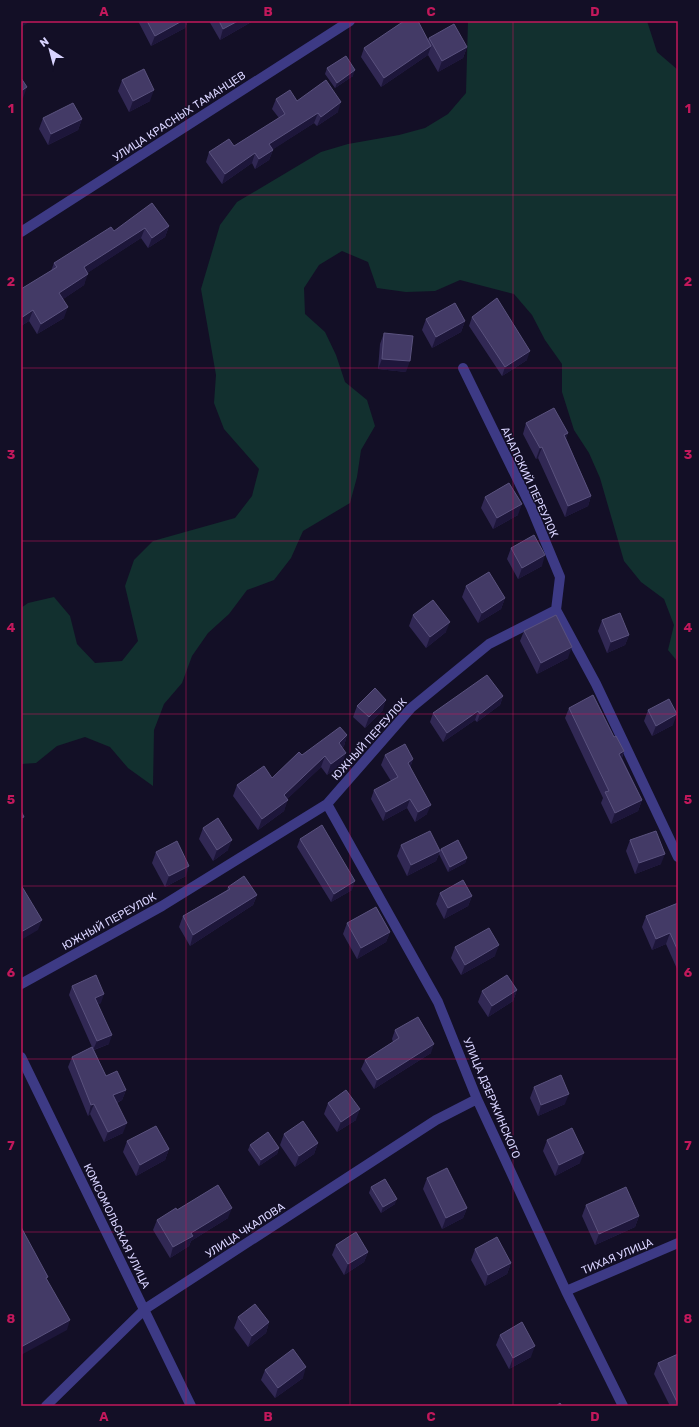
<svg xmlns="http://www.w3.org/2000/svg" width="699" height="1427" font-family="Rubik,sans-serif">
<rect width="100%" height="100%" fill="#130f26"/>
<path fill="#12302f" d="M468 21H647L657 52 678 70V662L668 650 674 625 664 599 641 582 624 561 600 478 589 453 574 430 562 392V364L545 340 532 315 514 294 460 280 435 291 406 292 377 288 368 262 342 251 319 265 304 288 305 314 325 332 336 355 345 382 367 400 375 426 361 450 357 477 350 503 303 531 291 558 274 580 247 590 229 614 208 633 192 656 182 683 164 704 154 730 153 786 128 768 110 747 85 737 57 746 36 763 21 764V608L28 603 54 597 70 616 77 644 95 663 122 661 138 641 125 586 134 560 153 541 235 518 252 496 259 469 224 429 214 403 216 375 201 289 220 225 237 202 321 152 348 144 399 135 425 128 448 114 466 93Z"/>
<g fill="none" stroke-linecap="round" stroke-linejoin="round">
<path stroke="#3d3a85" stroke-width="10" d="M21 232 350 21
M463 368 531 507 560 577 556 610
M556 610 596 684 678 857
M327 804 438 1002 477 1099 566 1291 623 1406
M21 984 162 906 327 804 411 708 489 644 556 610
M21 1057 191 1406
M566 1291 678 1243
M46 1406 145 1309 436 1120 477 1099"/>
</g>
<path fill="#312854" d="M138 21H188L185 28 151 46Z
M209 21H253L220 40Z
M429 38 467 47 463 58 438 72 428 55 381 87 361 57 364 48 428 40Z
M327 68 353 76 335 88 325 74Z
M122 80 150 101 129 112 118 91Z
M276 99 297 101 338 112 317 126 314 123 273 149V150L269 160 255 169 252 163 222 184 206 162 209 152 234 146 279 118 272 109Z
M43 118 82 119 78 130 48 145 39 129Z
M169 226 165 237 148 248 141 238 87 273 84 285 63 299 64 318 37 334 29 321 21 326V289L51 271 54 263 114 231Z
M472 317 527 360 502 376 469 326Z
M426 319 465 321 461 332 432 348 422 330Z
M384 333 406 372 378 369 380 344Z
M526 423 568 433 566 438 591 496 588 506 565 517 538 458 536 459 523 434Z
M485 497 518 515 493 529 481 508Z
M511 548 542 566 518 579 507 559Z
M466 586 505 598 501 609 478 623 462 597Z
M413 615 446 632 426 648 409 626Z
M602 620 629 635 625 645 607 653 598 631Z
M524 631 568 658 537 674 520 641Z
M503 696 500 705 477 722 475 720 443 742 430 722 433 713Z
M357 706 383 710 365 728 353 717Z
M569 708 614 737 624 751 622 758 642 800 638 811 611 824 601 803 603 798 565 718Z
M648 710 673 725 652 736 644 721Z
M347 735 344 746 342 748V764L327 775 321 767 287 799 284 811 258 830 233 796 237 785 272 778 302 755Z
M385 755 413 759 410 768 427 814 415 822 407 808 383 821 371 799 374 790 391 781 381 765Z
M203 828 228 850 213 861 199 839Z
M300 839 352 890 331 902 297 847Z
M630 840 661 864 635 874 626 851Z
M401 845 440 850 441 849 467 858 465 863 448 872 439 854 436 861 407 876 397 856Z
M156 852 186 876 165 887 152 863Z
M228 887 257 895 253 905 190 946 179 927 183 916 227 890Z
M440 893 472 896 468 906 444 919 436 904Z
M678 903V971L666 944 652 950 642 927 646 916Z
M347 923 390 932 386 942 357 959 343 934Z
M455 947 495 956 461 975 451 958Z
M72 986 101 1003 98 1004 109 1044 94 1050 106 1076 126 1090 122 1100 117 1103 123 1133 104 1142 90 1114 88 1116 68 1067 72 1057 92 1047 69 995Z
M517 990 513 1001 488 1017 478 1002 482 991Z
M395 1030 431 1053 374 1089 361 1069 365 1060 393 1042 392 1039Z
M534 1087 565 1104 538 1116 530 1098Z
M328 1103 356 1120 337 1132 324 1114Z
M284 1134 318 1143 314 1154 295 1167 280 1145Z
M547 1140 580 1163 555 1176 543 1151Z
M127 1141 169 1149 165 1160 136 1176 123 1152Z
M250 1145 279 1148 277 1154 259 1166 248 1150Z
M427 1178 467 1208 463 1218 442 1229 423 1189Z
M371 1187 395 1204 381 1213 369 1193Z
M586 1205 639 1216 635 1227 595 1245 582 1216Z
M177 1210 228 1218 191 1241 189 1246 170 1258 153 1230 157 1220Z
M336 1245 368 1252 364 1262 344 1275 332 1255Z
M475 1249 511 1263 507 1274 485 1286 471 1260Z
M238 1317 269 1322 266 1333 248 1347 234 1328Z
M500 1335 531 1357 509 1369 496 1345Z
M678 1354V1406H670L654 1374 658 1363Z
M265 1370 303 1378 275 1398 261 1380Z"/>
<path fill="#1d163a" d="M21 21H31L21 27Z
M182 21H188L185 28 151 46 155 36Z
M238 21H253L220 40 223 29Z
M431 46 428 55 381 87 384 78Z
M467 47 463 58 438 72 442 61Z
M355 70 353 76 335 88 337 83Z
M27 87 23 98 21 99V91Z
M154 90 150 101 129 112 133 101Z
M341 102 338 112 317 126 321 117Z
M318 113 314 123 266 154 269 144Z
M82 119 78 130 48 145 51 134Z
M273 150 269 160 255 169 259 159Z
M255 153 252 163 222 184 225 174Z
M169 226 165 237 148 248 152 238Z
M145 228 141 238 80 278 84 267Z
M88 274 84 285 56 304 59 293Z
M68 307 64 318 37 334 41 324Z
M33 310 29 321 21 326V318Z
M465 321 461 332 432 348 436 337Z
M530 351 527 360 502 376 505 367Z
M382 359 410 361 406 372 378 369Z
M568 433 564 444V435Z
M542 447 538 458 536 459 540 448Z
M591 496 588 506 565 517 568 506Z
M522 504 518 515 493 529 497 518Z
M545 555 542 566 518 579 522 568Z
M505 598 501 609 478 623 482 613Z
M450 622 446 632 426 648 430 637Z
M629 635 625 645 607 653 611 642Z
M572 647 568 658 537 674 541 663Z
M503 696 500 705 477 722 480 714Z
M386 700 383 710 365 728 369 717Z
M478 711 475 720 443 742 447 733Z
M677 714 673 725 652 736 656 726Z
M347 735 344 746 335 754 339 743Z
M624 751 620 762 619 754Z
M346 753 342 764 327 775 331 764Z
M325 756 321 767 281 805 284 795Z
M413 759 410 768 408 763Z
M410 799 407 808 383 821 386 812Z
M288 800 284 811 258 830 262 819Z
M642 800 638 811 611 824 615 813Z
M431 805 427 814 415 822 418 812Z
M24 817 21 825V818Z
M232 840 228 850 213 861 217 850Z
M440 851 436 861 407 876 411 865Z
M665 854 661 864 635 874 639 863Z
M467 858 465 863 448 872 450 867Z
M189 866 186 876 165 887 169 876Z
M355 881 352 890 331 902 334 894Z
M257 895 253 905 190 946 193 935Z
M472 896 468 906 444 919 448 908Z
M42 920 38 930 21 940V932Z
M390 932 386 942 357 959 361 948Z
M670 933 666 944 652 950 656 939Z
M499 945 495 956 461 975 465 965Z
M517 990 513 1001 488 1017 492 1006Z
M104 994 101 1003 92 1007 95 998Z
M112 1035 109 1044 93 1050 97 1041Z
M434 1044 431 1053 374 1089 377 1080Z
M126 1090 122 1100 109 1106 113 1095Z
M569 1094 565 1104 538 1116 541 1105Z
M94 1104 90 1114 88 1116 91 1105Z
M360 1109 356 1120 337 1132 341 1122Z
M127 1123 123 1133 104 1142 108 1132Z
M318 1143 314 1154 295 1167 299 1156Z
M279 1148 277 1154 259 1166 261 1160Z
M169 1149 165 1160 136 1176 140 1165Z
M584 1153 580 1163 555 1176 559 1165Z
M397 1199 395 1204 381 1213 383 1207Z
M232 1208 228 1218 191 1241 189 1246 170 1258 173 1247 191 1233Z
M467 1208 463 1218 442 1229 446 1218Z
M639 1216 635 1227 595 1245 599 1234Z
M368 1252 364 1262 344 1275 348 1264Z
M511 1263 507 1274 485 1286 488 1275Z
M70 1320 67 1330 21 1355V1347Z
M269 1322 266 1333 248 1347 252 1336Z
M535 1346 531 1357 509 1369 513 1358Z
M306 1367 303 1378 275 1398 278 1388Z"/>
<path fill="#433a66" stroke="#5a527e" d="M147 21H182L155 36Z
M219 21H238L223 29Z
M404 21H418L431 46 384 78 364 48Z
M454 24 467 47 442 61 429 38Z
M346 56 355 70 337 83 327 68Z
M144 69 154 90 133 101 122 80Z
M21 78 27 87 21 91Z
M326 80 341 102 321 117 318 113 269 144 273 150 259 159 255 153 225 174 209 152 229 139 234 146 285 114 276 99 290 90 297 101Z
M73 103 82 119 51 134 43 118Z
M152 203 169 226 152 238 145 228 84 267 88 274 59 293 68 307 41 324 33 310 21 318V289L57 267 54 263 111 227 114 231Z
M497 298 530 351 505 367 472 317Z
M455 303 465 321 436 337 426 319Z
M384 333 413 336 410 361 382 359Z
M554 408 568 433 564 435 591 496 568 506 542 447 540 448 526 423Z
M509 483 522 504 497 518 485 497Z
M534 535 545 555 522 568 511 548Z
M489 572 505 598 482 613 466 586Z
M433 600 450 622 430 637 413 615Z
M620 613 629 635 611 642 602 620Z
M556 615 572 647 541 663 524 631Z
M487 675 503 696 480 714 478 711 447 733 433 713Z
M375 688 386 700 369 717 357 706Z
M593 695 614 737 616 736 624 751 619 754 642 800 615 813 605 792 609 791 569 708Z
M669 699 677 714 656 726 648 710Z
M340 727 347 735 339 743 346 753 331 764 325 756 284 795 288 800 262 819 237 785 264 766 272 778 299 752 302 755Z
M405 744 413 759 408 763 431 805 418 812 410 799 386 812 374 790 398 777 385 755Z
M21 811 24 817 21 818Z
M218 818 232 840 217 850 203 828Z
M322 825 355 881 334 894 300 839Z
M430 831 440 851 411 865 401 845Z
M656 831 665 854 639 863 630 840Z
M458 840 467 858 450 867 441 849Z
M177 841 189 866 169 876 156 852Z
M244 876 257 895 193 935 183 916 230 889 228 887Z
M463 880 472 896 448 908 440 893Z
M21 885 42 920 21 932Z
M678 903V951L670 933 656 939 646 916Z
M376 907 390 932 361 948 347 923Z
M489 928 499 945 465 965 455 947Z
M96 975 104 994 95 998 112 1035 97 1041 72 986Z
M507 975 517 990 492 1006 482 991Z
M418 1017 434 1044 377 1080 365 1060 399 1038 395 1030Z
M92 1047 106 1076 117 1071 126 1090 113 1095 127 1123 108 1132 94 1104 91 1105 72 1057Z
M561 1075 569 1094 541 1105 534 1087Z
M346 1090 360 1109 341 1122 328 1103Z
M303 1121 318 1143 299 1156 284 1134Z
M156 1126 169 1149 140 1165 127 1141Z
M572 1128 584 1153 559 1165 547 1140Z
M268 1132 279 1148 261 1160 250 1145Z
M447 1168 467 1208 446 1218 427 1178Z
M385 1179 397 1199 383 1207 371 1187Z
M218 1185 232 1208 191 1233 193 1236 173 1247 157 1220 176 1208 177 1210Z
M626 1187 639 1216 599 1234 586 1205Z
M21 1227 48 1277 46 1278 70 1320 21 1347Z
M356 1232 368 1252 348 1264 336 1245Z
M497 1237 511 1263 488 1275 475 1249Z
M255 1304 269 1322 252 1336 238 1317Z
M522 1322 535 1346 513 1358 500 1335Z
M293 1349 306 1367 278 1388 265 1370Z
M678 1354V1404L658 1363Z
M560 1403 562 1406H556Z"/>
<path fill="none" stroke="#c2185b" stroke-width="1" stroke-opacity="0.55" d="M186 21V1406M350 21V1406M513 21V1406M21 195H678M21 368H678M21 541H678M21 714H678M21 886H678M21 1059H678M21 1232H678"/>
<g text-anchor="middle" stroke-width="3" stroke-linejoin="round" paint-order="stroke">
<g font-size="11" fill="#d9d4ff" stroke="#130f26">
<text transform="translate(179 116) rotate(-33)" y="4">УЛИЦА КРАСНЫХ ТАМАНЦЕВ</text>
<text transform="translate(530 482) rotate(65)" y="4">АНАПСКИЙ ПЕРЕУЛОК</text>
<text transform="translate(369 739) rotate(-48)" y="4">ЮЖНЫЙ ПЕРЕУЛОК</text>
<text transform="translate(109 921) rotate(-29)" y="4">ЮЖНЫЙ ПЕРЕУЛОК</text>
<text transform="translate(492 1098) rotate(67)" y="4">УЛИЦА ДЗЕРЖИНСКОГО</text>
<text transform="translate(117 1226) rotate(64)" y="4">КОМСОМОЛЬСКАЯ УЛИЦА</text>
<text transform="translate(245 1230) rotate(-33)" y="4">УЛИЦА ЧКАЛОВА</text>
<text transform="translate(617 1256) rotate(-23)" y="4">ТИХАЯ УЛИЦА</text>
</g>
</g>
<rect width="699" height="1427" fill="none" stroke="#130f26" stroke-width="44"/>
<g transform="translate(50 50) rotate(324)" stroke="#130f26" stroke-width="3" paint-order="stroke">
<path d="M0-3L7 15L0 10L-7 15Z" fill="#d9d4ff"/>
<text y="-6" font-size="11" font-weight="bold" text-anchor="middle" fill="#d9d4ff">N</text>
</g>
<rect x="22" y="22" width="655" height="1383" fill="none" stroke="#c2185b" stroke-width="1.5"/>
<g font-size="13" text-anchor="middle" font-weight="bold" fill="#c2185b">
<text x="104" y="16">A</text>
<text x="268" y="16">B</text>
<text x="431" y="16">C</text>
<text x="595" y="16">D</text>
<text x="11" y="113">1</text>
<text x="688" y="113">1</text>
<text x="11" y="286">2</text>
<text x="688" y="286">2</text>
<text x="11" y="459">3</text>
<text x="688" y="459">3</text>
<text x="11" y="632">4</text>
<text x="688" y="632">4</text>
<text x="11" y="804">5</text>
<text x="688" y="804">5</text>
<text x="11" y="977">6</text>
<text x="688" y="977">6</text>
<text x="11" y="1150">7</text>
<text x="688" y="1150">7</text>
<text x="11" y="1323">8</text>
<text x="688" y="1323">8</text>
<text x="104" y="1421">A</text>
<text x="268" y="1421">B</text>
<text x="431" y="1421">C</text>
<text x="595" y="1421">D</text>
</g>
</svg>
